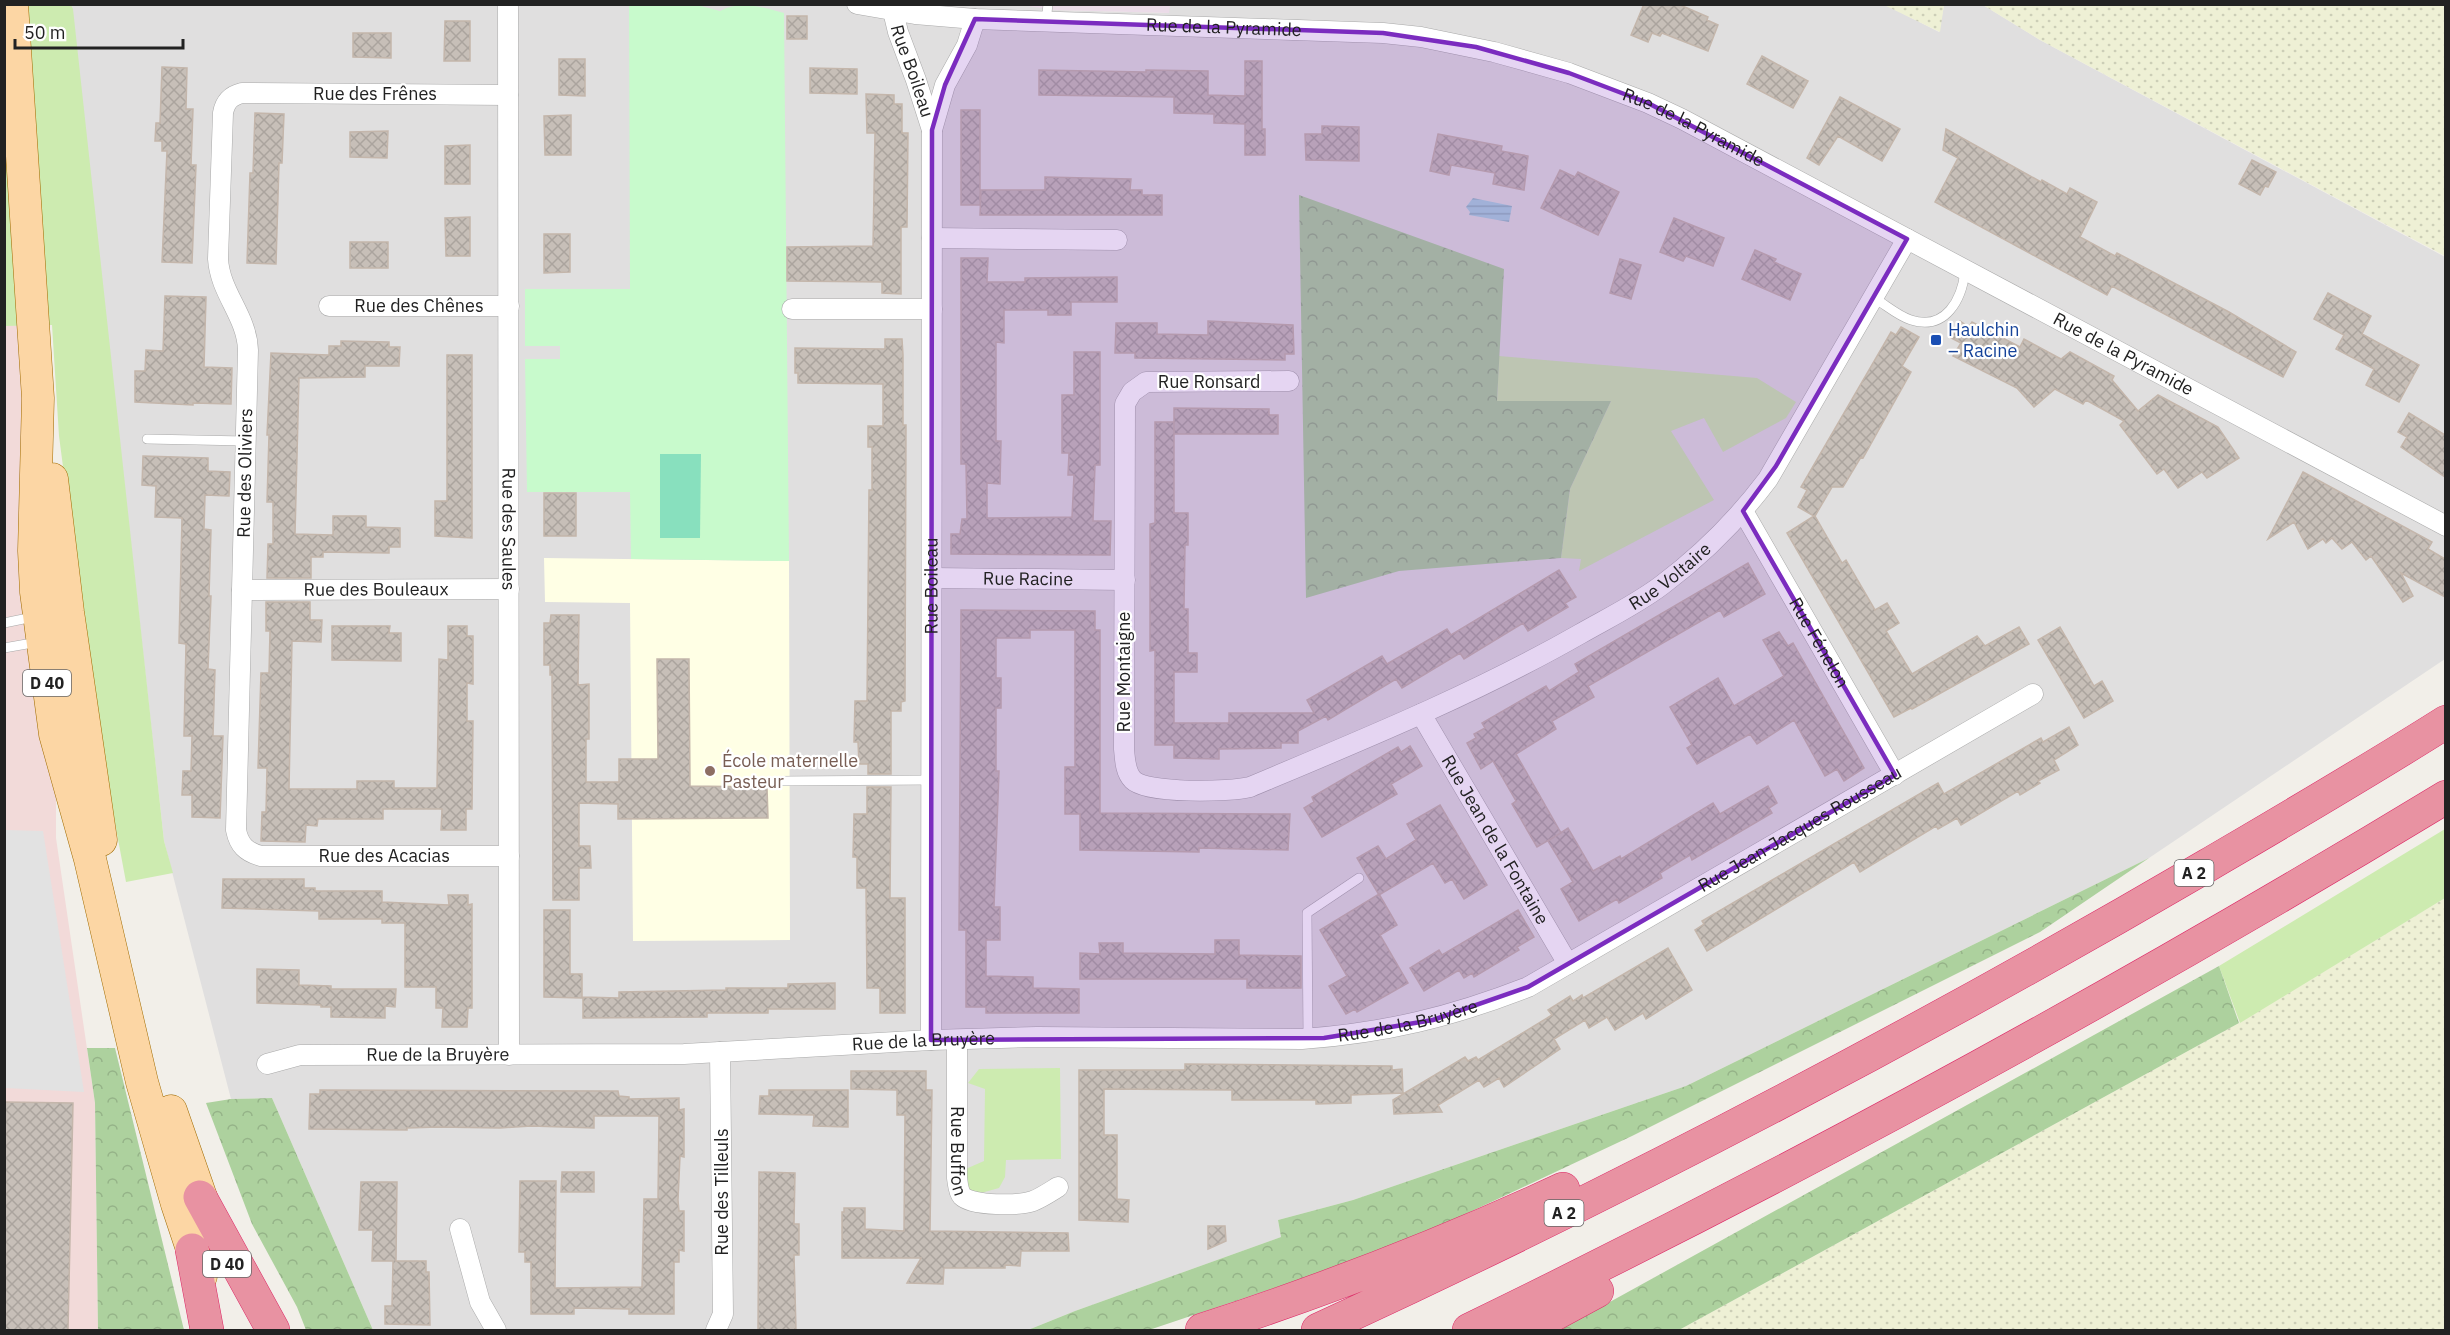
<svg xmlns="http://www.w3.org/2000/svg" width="2450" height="1335" font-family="'IBM Plex Sans',sans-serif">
<defs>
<pattern id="farmland-dots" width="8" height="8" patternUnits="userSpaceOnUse" patternTransform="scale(1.5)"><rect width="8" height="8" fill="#eef0d5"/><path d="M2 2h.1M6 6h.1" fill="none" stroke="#ccceb7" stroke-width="1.8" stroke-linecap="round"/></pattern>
<pattern id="forest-crowns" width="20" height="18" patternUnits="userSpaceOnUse" patternTransform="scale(1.5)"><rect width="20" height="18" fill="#add19e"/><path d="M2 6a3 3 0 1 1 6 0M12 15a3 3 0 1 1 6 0" fill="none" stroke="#95b388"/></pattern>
<pattern id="water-rules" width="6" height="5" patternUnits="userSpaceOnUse" patternTransform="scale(1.5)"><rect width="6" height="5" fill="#aad3df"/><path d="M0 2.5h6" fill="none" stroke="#92b5bf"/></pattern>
<pattern id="building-cross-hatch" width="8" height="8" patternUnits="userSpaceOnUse" patternTransform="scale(1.5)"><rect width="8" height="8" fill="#c7bfb8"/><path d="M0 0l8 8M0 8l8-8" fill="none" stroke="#aba49e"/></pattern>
</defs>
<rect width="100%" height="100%" fill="#f2efe9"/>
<path fill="#e0dfdf" d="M1021 4 1055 10 1168 13 1170 4H1884L1939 32 1944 5H1983L2040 40 2445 257V659L2149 858 1686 1086 1353 1200 1278 1220 1281 1237 1075 1311 1028 1330H373L272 1098 231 1099 164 841 71 5Z"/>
<path fill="#f2dad9" d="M19 325 56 787V838L95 1103 98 1330H5L4 326Z"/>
<path fill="#ebdbe8" d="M1021 5H1170L1169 13 1055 10Z"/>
<path fill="#ffffe5" d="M544 558 789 561 790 940 633 941 630 603 545 602Z"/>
<path fill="url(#farmland-dots)" d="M1884 5H1944L1940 32Z
M1983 5H2445V256L2040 40Z
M2445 898V1330H1679L2239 1023Z"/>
<path fill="#cdebb0" d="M5 5H71L73 9 164 841 173 873 126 882 97 727 59 436 52 325 5 326Z
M1499 356 1757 378 1796 402 1786 418 1723 452 1704 418 1671 431 1714 500 1579 571 1581 559 1561 558 1570 489 1611 401H1497Z
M2445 829V898L2240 1023 2219 966Z
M1060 1068 1061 1159 1006 1160 1005 1177 999 1188 981 1193 970 1190 961 1171 984 1161 985 1089 968 1083 979 1069Z"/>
<path fill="url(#forest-crowns)" d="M1299 195 1504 269 1497 401H1611L1570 489 1561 558 1399 571 1306 598Z
M2149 858 2040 932 1632 1136 1391 1249 1149 1330H1028L1075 1311 1281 1237 1278 1220 1353 1200 1686 1086Z
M2219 966 2239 1023 1679 1330H1559Z
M87 1048H115L184 1330H98L95 1103Z
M272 1098 373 1330H306L297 1307 252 1224 206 1103 231 1099Z"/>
<path fill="#c8facc" d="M629 5H697L720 11C741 0 762 7 784 13L789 561 631 559 630 492H527L525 359H560V346H525V289H630Z"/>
<path fill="#88e0be" d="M660 454H701L700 538H660Z"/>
<path fill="#e2e2e2" d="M5 830 43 831 84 1092 5 1088Z"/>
<path fill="url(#water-rules)" d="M1473 198 1512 206 1509 222 1469 215 1470 212 1466 207Z"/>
<path fill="url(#building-cross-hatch)" stroke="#c4b6ab" stroke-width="1.5" d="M1644 4H1678L1708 17 1707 20 1718 25 1708 51 1662 33 1660 36 1652 33 1648 42 1631 35Z
M787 16H807V39H787Z
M445 21H470V61H444Z
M353 33H391V58L353 57Z
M1762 56 1808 81 1793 108 1747 84Z
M559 59H585V96L559 95Z
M1245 61H1262V129H1265V155H1245V124L1214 123V114L1174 113V97L1039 95V70L1146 72V70L1208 71V95L1245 96Z
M162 67 187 68 186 109H193L191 165H196L192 263 162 262 167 151H162V141H155L156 123H160Z
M810 68 857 69V94L810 93Z
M866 94 894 95V104H902V133H908L907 227H901V294L882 293V282L787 281V247L873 246 875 133H867Z
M1840 97 1900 129 1882 161 1838 136 1819 165 1807 158Z
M961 110H980V205H961Z
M255 113 284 114 282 163H279L276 264 247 263 250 173H253Z
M571 115V155H545L544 116Z
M1322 126 1359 127V161L1306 160 1305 134H1322Z
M1946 129 2041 182 2042 180 2067 194 2070 188 2097 202 2080 237 2115 256 2117 253 2229 312 2296 352 2283 377 2112 286 2107 295 1935 202 1958 158 1943 150Z
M388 131 387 158 350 157V132Z
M1438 134 1502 146 1501 151 1528 156 1524 190 1493 184 1495 173 1451 165 1449 175 1430 171Z
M470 145V184H445V146Z
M2252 160 2276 172 2268 187 2265 186 2260 195 2239 184Z
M1560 170 1575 177 1578 172 1619 192 1598 235 1541 208Z
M1045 177 1131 179 1130 190H1142V195H1162V215H980L981 190H1045Z
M470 217V256H446L445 218Z
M1674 218 1724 238 1713 266 1686 256 1683 261 1660 252Z
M544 234H570V272L544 273Z
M350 242H388V268H350Z
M1755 250 1776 259 1774 262 1801 274 1790 300 1742 279Z
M961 258H988L987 282H1025V278L1117 277V302H1071V315H1048V310H1004V343L996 342V441H1001L1000 484 987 483V518L1072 517 1074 475H1068L1069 453H1062V395H1074V352H1100V465H1095L1093 521H1111L1110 555 951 554V534H960L962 519H967L966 464H961Z
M1620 259 1641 265 1631 299 1610 293Z
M2328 293 2371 316 2362 334 2419 365 2399 402 2366 385 2374 369 2336 349 2344 335 2314 319Z
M165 296 206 297 204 367 232 368 231 404 193 403V405L135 402V371H145L146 350 163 351Z
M1208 321 1293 325 1294 354H1285V360L1217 359 1135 358V353H1115L1116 323H1157V334L1208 335Z
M1960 321 1969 327 1972 322 2020 347 2024 339 2061 359 2070 352 2114 376 2112 380 2138 411 2158 395 2218 427 2239 458 2207 478 2202 472 2178 488 2164 469 2157 474 2120 425 2124 421 2086 400 2083 404 2055 389 2034 407 2017 388 1953 356 1961 343 1951 338Z
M1901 327 1919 337 1902 366 1911 372 1863 458 1861 457 1843 487H1832L1815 516 1842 563 1846 560 1875 610 1887 603 1899 623 1886 631 1912 674 1977 636 1985 646 2019 627 2029 644 1912 709 1911 708 1894 717 1787 533 1814 516 1798 507 1807 490 1801 487 1891 332 1896 335Z
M885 339H902L903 355V425H906L905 701 901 702V711H891V774H868V764H859L858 742H854L855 701H867L869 490H872V447H868V426H883V384L798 383V373H795V348L885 349Z
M341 341 389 342V347H400L399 366H365V377L299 378 295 534 333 535V516H366V527L400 528V547H389V553L323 552V557H311V578H267L268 544H273V502H267L269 435H267L271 353 329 355V346H341Z
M447 355H472V538L435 536V501H447Z
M1174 408 1269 409V415H1278V434H1174Z
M2409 413 2445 435V477L2401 447 2407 437 2398 432Z
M1155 422H1174V513H1188V545H1185L1184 609H1188V653H1197V672H1174V723H1229V713H1314L1307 700 1335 684 1382 656 1387 664 1447 629 1451 635 1559 570 1576 597 1565 603 1568 607 1528 631 1523 623 1464 659 1460 653 1402 688 1396 679 1328 720 1326 716 1298 731V743H1281V748L1219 749V759L1174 758V745H1155V650L1150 651V524L1155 523Z
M143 456 208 458V471L230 472 229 496 205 495 204 529 211 530 209 596H211L208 669 215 670 213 736H223L220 818 192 817V795H182L183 771H191L192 736H184L186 644 179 643 182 518 155 517 156 486 142 485Z
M2303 472 2432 542 2428 549 2445 559V597L2401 573 2413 596 2403 602 2371 556 2366 560 2352 542 2342 549 2332 538 2326 543 2323 539 2308 549 2294 522 2268 539Z
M544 493H576V536H544Z
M1748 563 1765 594 1724 617 1720 610 1588 686 1594 697 1552 721 1556 729 1516 754 1561 833 1537 847 1512 804 1516 801 1493 761 1481 769 1467 743 1476 738 1474 734 1485 728 1482 723 1546 686 1549 691 1579 672 1575 664Z
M266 602H310V620H322L321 642 292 641 289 789H357V781H394V788H437L439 659 448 660V626H467V636H473V684L467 683V721H473L472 809H466V830H441L442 809H383V819H318L317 826 306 825 305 842 261 841 262 812H266L267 768H258L261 673H269L270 631H266Z
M961 610 1095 611V630H1100V813L1290 814 1288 850 1199 848V852L1080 850V814H1065V767H1075V630H1030V638H996V678H1001V708H996V771H999L994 907H1000V940H986V976L1033 977V988L1079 989V1013H986V1007H966V930H959Z
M551 615H579L578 685 589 684V739H586V782H619V759H658L657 659H689L690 786 767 787 768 818 618 819V804L579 803V846H590L591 868H579V900H553L552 675H550V665H544V623H550Z
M332 626H390L389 633H401V661L332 660Z
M2060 627 2094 686 2102 681 2113 701 2084 718 2038 640Z
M1779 632 1788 646 1793 643 1864 768 1844 781 1837 769 1825 776 1794 720 1757 744 1750 734 1697 764 1687 748 1692 745 1670 707 1718 678 1734 706 1784 676 1763 640Z
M2069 727 2078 745 2054 760 2059 770 2038 781 2040 783 2020 795 2018 791 1961 825 1957 818 1938 829 1936 826 1860 872 1854 862 1707 951 1695 930 1704 924 1702 921 1938 783 1944 794 2041 738 2043 742Z
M1410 746 1422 766 1391 784 1397 794 1322 837 1304 808 1314 802 1312 797 1398 747 1401 752Z
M1768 786 1777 803 1769 808 1772 813 1692 860 1690 855 1660 873 1662 878 1619 903 1617 899 1579 921 1561 889 1573 882 1548 841 1568 828 1593 871 1620 856 1621 859 1713 803 1720 814Z
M867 787H891L890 898H905V1013H880V988H867L866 888H857V857H853L854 814H867Z
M1440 805 1487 885 1464 899 1452 879 1445 883 1433 863 1379 895 1357 858 1378 846 1386 859 1416 840 1407 824Z
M223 879H304V888H315V891H382V902L449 905 448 895H468V905L472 904V1008H468L467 1027H442L443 1008H436V987H405V923H382V919H319V911L222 908Z
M1379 894 1397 925 1380 935 1408 983 1357 1012 1355 1009 1346 1014 1329 986 1347 976 1320 930Z
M544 910H570V974H582V998L544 997Z
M1518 910 1534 937 1517 947 1519 950 1474 977 1472 973 1464 978 1459 970 1424 991 1410 968 1439 950 1442 955Z
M1215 940H1239V955L1301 956V988H1247V979H1080V953L1100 954 1099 943H1123V953L1215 954Z
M1668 948 1692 990 1646 1019 1643 1013 1615 1030 1607 1017 1589 1028 1585 1020 1554 1039 1560 1049 1504 1087 1499 1078 1484 1087 1479 1080 1438 1105 1442 1112 1394 1114 1393 1100 1465 1057 1468 1061 1476 1057 1478 1060 1552 1015 1548 1010 1570 996 1573 1001 1582 995 1583 998Z
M257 969 299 970V985L331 986V989H396L395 1007 385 1006V1018L331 1017V1007H321V1005L257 1003Z
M835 983V1009H768V1013H707V1017L583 1018V997L619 998V992L726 990V988H788V984Z
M1185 1064 1392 1066V1070L1402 1069 1403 1093 1351 1095V1103L1316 1104V1100H1232V1090L1104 1089V1135H1117V1199L1129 1200 1128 1222 1079 1220V1070H1185Z
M851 1071H926V1090H932L930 1231 1068 1233 1069 1251H1021L1020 1266 1005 1265V1268H944L943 1284 907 1283 921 1258H842V1212H844V1208H865V1229L904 1231 905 1115H897V1090L851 1089Z
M320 1090 618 1091 619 1096 629 1097V1099L679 1098V1110L684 1109V1157L680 1156 678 1200 679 1211H684V1251L679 1250V1262H674V1314H629V1309L574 1308V1314H531V1262H525V1252H519L520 1181H556L555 1288 642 1287 644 1199H658L659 1116H594V1128L531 1126 500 1128 438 1127 407 1128V1130L309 1129 310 1094H320Z
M769 1090H848V1127L813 1126 814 1115 759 1114 760 1096H769Z
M4 1102 73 1103 68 1330H4Z
M562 1172H594V1192H561Z
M759 1172 795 1173 794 1224H799V1255H794L796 1330H758Z
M361 1182H397L396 1261H426V1272H429L430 1325 385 1324V1306H392L393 1261H372L373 1230H359Z
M1208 1226H1225L1226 1241 1208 1249Z"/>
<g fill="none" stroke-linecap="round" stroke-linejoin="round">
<defs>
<path id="lane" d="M1046 22 1048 4
M1874 298C1886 305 1898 316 1911 320 1946 331 1962 299 1965 271
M147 439 245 441
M4 623 33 617
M4 648 38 642
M780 781 932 780
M1308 1038 1307 913 1359 878"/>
<g id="street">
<path id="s1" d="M508 4 509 1055"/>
<path id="s2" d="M857 4 915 14 975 19 1383 33 1421 37 1494 52 1569 73 1648 103 1682 119 2446 526"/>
<path id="s3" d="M893 11 898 32 916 80 932 130"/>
<path id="s4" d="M508 95 242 93C230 96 225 102 223 113L218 259C220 293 247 316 248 350L236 830C239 845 246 852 261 856H509"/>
<path d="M932 238 1117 240"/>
<path id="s5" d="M329 306H509"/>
<path d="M792 309H932"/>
<path id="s6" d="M1289 381 1146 382 1132 392 1125 404 1124 749C1125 759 1125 772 1133 780 1147 794 1230 792 1250 787 1362 740 1475 694 1580 634 1608 618 1637 604 1662 585 1702 555 1738 519 1768 479L1907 239"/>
<path id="s7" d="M1743 511 1895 775"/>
<path id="s8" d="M932 578 1125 580"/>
<path id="s9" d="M242 590 509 589"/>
<path id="s10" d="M1421 714 1568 964"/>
<path id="s11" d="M931 1040 932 130 945 85 967 45 975 19"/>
<path id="s12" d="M957 1040V1178C958 1184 958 1191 962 1196 972 1206 1019 1206 1033 1201 1041 1198 1050 1192 1058 1187"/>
<path id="s13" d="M267 1064 300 1055 684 1054 931 1040 1037 1037 1302 1039C1385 1033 1451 1017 1528 987L2033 694"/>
<path d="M460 1229 480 1302 496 1330"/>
<path d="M716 1330 723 1314 720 1052"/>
</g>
<path id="primary" d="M12 4 38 398 34 551 36 592 55 734 90 859 142 1082 177 1204 201 1276
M52 479 68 612 101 840
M171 1111 210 1223"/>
<path id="highway" d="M200 1197 273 1330
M192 1250 207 1330
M1202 1330C1325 1290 1445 1244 1563 1189
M1318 1330C1622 1190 1919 1034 2208 865 2288 818 2367 772 2446 722
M1469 1330C1803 1168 2128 990 2446 797
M1525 1330 1597 1291"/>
</defs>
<use href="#lane" stroke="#a9a9a9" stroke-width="10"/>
<use href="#street" stroke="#a9a9a9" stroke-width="21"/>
<use href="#primary" stroke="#a06b00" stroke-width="33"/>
<use href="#highway" stroke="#dc2a67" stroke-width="34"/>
<use href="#lane" stroke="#fff" stroke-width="9"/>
<use href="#street" stroke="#fff" stroke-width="20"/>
<use href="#primary" stroke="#fcd6a4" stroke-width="32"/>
<use href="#highway" stroke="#e892a2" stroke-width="33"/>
</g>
<path fill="#7b2cbf" fill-opacity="0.2" stroke="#7b2cbf" stroke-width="4.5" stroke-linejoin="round" d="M975 19 1383 33 1476 47 1569 73 1648 103 1907 239 1776 466 1743 511 1895 775 1528 987 1433 1020 1324 1038 931 1040 932 130 945 85Z"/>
<rect fill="#1a4fb4" stroke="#fff" stroke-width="2" x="1930" y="334" width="12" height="12" rx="3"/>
<circle fill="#8d6e63" stroke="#fff" stroke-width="2" cx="710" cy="771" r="6"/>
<g text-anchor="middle" stroke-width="4.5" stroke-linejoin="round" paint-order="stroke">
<g fill="#fff" stroke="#646464" stroke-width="1.5">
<rect x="23" y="670" width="48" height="26" rx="4.5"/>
<rect x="2174.5" y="860" width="39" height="26" rx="4.5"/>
<rect x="1544.5" y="1200" width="39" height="26" rx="4.5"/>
<rect x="203" y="1251" width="48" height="26" rx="4.5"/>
</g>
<g font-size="16" font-weight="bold" fill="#222">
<text x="47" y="689">D 40</text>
<text x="2194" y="879">A 2</text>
<text x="1564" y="1219">A 2</text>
<text x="227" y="1270">D 40</text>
</g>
<g font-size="18" fill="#222" stroke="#fff">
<text dy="6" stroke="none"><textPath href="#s2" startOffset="368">Rue de la Pyramide</textPath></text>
<text dy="6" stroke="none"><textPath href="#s3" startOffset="63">Rue Boileau</textPath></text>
<text x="375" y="100">Rue des Frênes</text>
<text dy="6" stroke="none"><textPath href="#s2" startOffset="854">Rue de la Pyramide</textPath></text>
<text dy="6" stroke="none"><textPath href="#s5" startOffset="90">Rue des Chênes</textPath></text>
<text dy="6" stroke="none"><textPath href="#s2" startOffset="1340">Rue de la Pyramide</textPath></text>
<text x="1209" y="388">Rue Ronsard</text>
<text transform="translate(245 473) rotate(-89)" y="6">Rue des Oliviers</text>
<text dy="6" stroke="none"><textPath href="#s1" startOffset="525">Rue des Saules</textPath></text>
<text dy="6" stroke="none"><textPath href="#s6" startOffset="1142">Rue Voltaire</textPath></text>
<text dy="6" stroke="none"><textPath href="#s8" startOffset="96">Rue Racine</textPath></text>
<text dy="6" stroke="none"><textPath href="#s11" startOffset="454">Rue Boileau</textPath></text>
<text dy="6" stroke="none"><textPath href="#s9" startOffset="134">Rue des Bouleaux</textPath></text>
<text dy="6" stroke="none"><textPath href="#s7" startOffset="152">Rue Fénelon</textPath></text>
<text transform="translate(1124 672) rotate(-90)" y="6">Rue Montaigne</text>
<text dy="6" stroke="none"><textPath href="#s13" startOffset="1584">Rue Jean-Jacques Rousseau</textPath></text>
<text dy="6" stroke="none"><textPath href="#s10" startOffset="146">Rue Jean de la Fontaine</textPath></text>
<text dy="6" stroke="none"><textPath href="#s4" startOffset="1180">Rue des Acacias</textPath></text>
<text dy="6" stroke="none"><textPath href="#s13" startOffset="1144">Rue de la Bruyère</textPath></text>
<text dy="6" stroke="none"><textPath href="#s13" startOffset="658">Rue de la Bruyère</textPath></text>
<text dy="6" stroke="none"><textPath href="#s13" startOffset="172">Rue de la Bruyère</textPath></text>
<text dy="6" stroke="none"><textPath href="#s12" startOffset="111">Rue Buffon</textPath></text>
<text transform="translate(722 1192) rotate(-90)" y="6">Rue des Tilleuls</text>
</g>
<g font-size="18" fill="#164399" stroke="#fff" text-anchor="start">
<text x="1948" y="336">Haulchin<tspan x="1948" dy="21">– Racine</tspan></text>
</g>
<g font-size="18" fill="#785e54" stroke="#fff" text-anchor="start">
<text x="722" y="767">École maternelle<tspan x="722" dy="21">Pasteur</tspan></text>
</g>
</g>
<rect width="2450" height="1335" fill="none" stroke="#222222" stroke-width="12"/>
<path d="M15 39v9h168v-9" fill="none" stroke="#222222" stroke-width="3"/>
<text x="24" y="39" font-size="18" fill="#222222" stroke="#ffffff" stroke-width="4.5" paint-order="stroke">50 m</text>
</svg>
